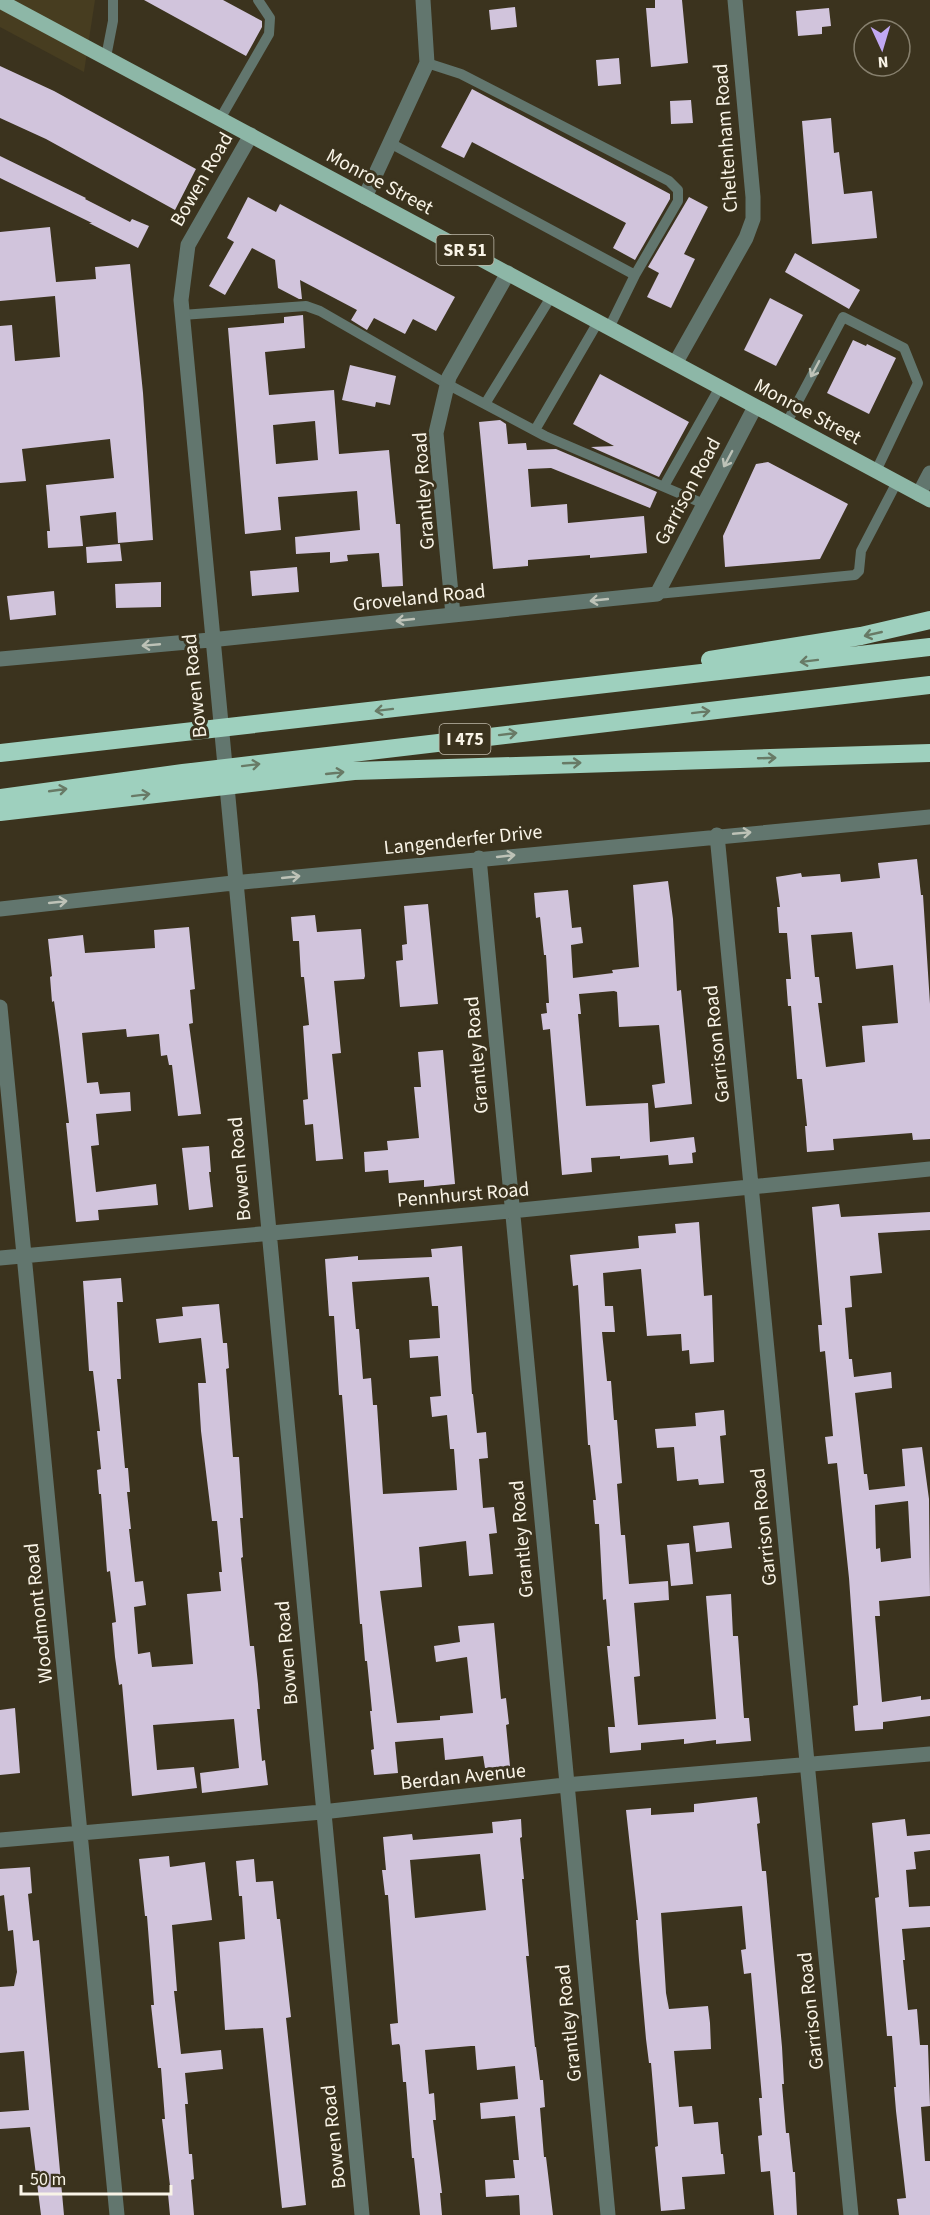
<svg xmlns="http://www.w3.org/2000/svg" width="930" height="2215" font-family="'Source Sans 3',sans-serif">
<rect width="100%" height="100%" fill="#3b331e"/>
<path fill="#473d20" d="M0 0H95L84 72 0 27Z"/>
<path fill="#d1c4dc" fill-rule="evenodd" d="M144 0H223L262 21V27L246 56Z
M655 0H682L688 63 651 67 646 8H655Z
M515 7 517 27 491 30 489 10Z
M829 8 831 26 822 27V34L798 36 796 11Z
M619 58 621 84 598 86 596 60Z
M0 66 54 91 196 169 175 210 46 139 0 118Z
M472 89 670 194V199L635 260 613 248 626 223 472 142 464 158 441 147Z
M691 100 693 123 671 124 670 101Z
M831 118 834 153 839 152 844 194 872 191 877 238 812 244 802 121Z
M0 156 86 198 85 199 130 222 132 219 149 226 138 248 89 223H92L0 178Z
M248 197 276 212 280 204 455 297 436 331 413 319 405 334 374 318 367 330 351 320 357 310 300 280 302 299H299L278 288 275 260 252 248 225 295 209 286 234 242 227 238Z
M689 197 708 207 684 254 695 259 671 308 647 297 659 273 648 267Z
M50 227 56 282 96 279 95 267 130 264 143 393 153 540 118 543 116 512 80 516 83 546 48 548 47 531H50L46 485 114 478 110 439 22 449 26 481 0 483V326L12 325 15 361 60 357 55 296 0 301V232Z
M795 253 860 290 849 309 785 272Z
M770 298 803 315 776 366 744 350Z
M303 315 305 348 265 352 269 395 334 390 339 454 389 450 396 524H400L403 586 382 587 379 553 347 555 348 561 330 563V552L296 554 295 537 360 530 357 491 278 497 281 530 245 534 228 328 284 323V317ZM315 421 318 460 276 464 273 425Z
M853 340 866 346 867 344 896 358 869 414 827 393Z
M350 365 396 376 390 405 376 402 375 407 342 400Z
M600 374 689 422 659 477 591 447 614 446 573 424Z
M500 420 506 424 508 444 526 443 527 450 556 449 657 492 650 508 551 468 528 469 531 507 567 504 568 523 644 516 647 553 590 558V555L528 560V566L493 569 479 422Z
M768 462 848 504 820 559 725 567 723 536 756 464Z
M120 544 122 561 87 563 86 547Z
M297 567 299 592 252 596 250 571Z
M161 582V607L116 608 115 584Z
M54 591 56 615 10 620 7 596Z
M917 859 921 895H923L930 1004V1139L913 1140 912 1133 833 1139 834 1150 807 1152 805 1126H807L802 1079H797L791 1006H788L786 979H791L787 933H779L777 907H780L776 877 801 873 802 877 840 874 841 882 880 878 878 863ZM852 932 856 969 893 965 898 1023 862 1026 865 1062 826 1067 818 1003H822L819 977H815L811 935Z
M668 881 673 919 677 991 681 990 692 1104 655 1108 652 1085 665 1083 659 1025 619 1027 617 992 614 991 579 994 581 1014H578L586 1106 648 1103 650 1142 694 1137 696 1152 692 1153 693 1163 669 1165 668 1155 620 1159V1156L591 1158 592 1172 562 1175 550 1029 543 1030 541 1014 547 1013 546 1003H549L546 955H544L540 917 536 918 534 893 568 890 572 928 581 927 583 943 571 945 573 978 613 973 612 970 639 967 633 885Z
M428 904 438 1004 400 1007 396 961 403 960 402 945 407 944 404 906Z
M315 915 317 932 361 929 365 976 364 979 334 981 341 1053 332 1054 343 1159 316 1161 313 1124 305 1125 303 1100 308 1099 303 1026 309 1025 304 977H301L299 941H293L291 917Z
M189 927 195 989 190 990 193 1023 189 1024 201 1114 178 1116 172 1065H169L167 1055 161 1056 159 1034 127 1037 126 1029 82 1033 87 1083 98 1082 100 1094 130 1092 131 1111 96 1114 99 1145 91 1146 96 1192 156 1184 158 1205 98 1210 99 1220 76 1222 66 1123H69L59 1038 54 1001 52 1002 50 977 52 976 48 939 83 935 85 953 155 948 154 930Z
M443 1050 455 1184 424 1187V1180L389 1183 388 1170 365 1172 364 1152 388 1150 387 1141 419 1138 414 1087H421L418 1052Z
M209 1146 211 1172H209L213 1207 189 1210 182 1148Z
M839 1204 841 1217 930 1212V1230L878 1233 882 1273 850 1276 852 1307 845 1308 849 1359H852L854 1377 891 1372 892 1388 855 1393 864 1474H867L869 1490 905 1486 902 1449 922 1447 929 1499 930 1596 879 1601 880 1616H875L882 1702 921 1696V1700L930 1699V1716L883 1722V1729L855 1731 853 1706 858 1705 849 1578 837 1463 828 1464 825 1437 833 1436 825 1351 820 1352 818 1325H822L812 1207ZM908 1501 911 1558 881 1562 880 1548 876 1549 875 1505Z
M699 1222 704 1296 712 1295 714 1362 690 1364 689 1350 682 1351 681 1334 647 1336 641 1269 603 1273 605 1306H613L615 1332H602L607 1381H611L614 1420H617L622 1483 617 1484 621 1535H625L629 1584 668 1581 669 1600 634 1603 640 1676 634 1677 638 1725 716 1719 706 1596 731 1594 733 1636H738L744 1718H749L751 1741 716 1744V1740L684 1744V1739L641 1743V1750L610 1753 608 1727H615L607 1646H610L606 1599 603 1600 599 1524H595L593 1500H596L590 1445H588L578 1285 573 1286 570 1255 639 1248 638 1236 676 1233 675 1224Z
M462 1246 472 1394H473L477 1433 486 1432 488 1458 479 1459 483 1508 494 1507 497 1533 489 1534 493 1574 469 1576 466 1541 419 1547 422 1587 380 1591 397 1723 440 1720V1716L473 1713 467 1657 436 1662 434 1646 460 1642 458 1626 494 1623 501 1699 506 1698 509 1724 506 1725 510 1766 485 1768 483 1756 445 1760 443 1738 395 1742 398 1773 374 1775 371 1750 374 1749 370 1711H372L367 1661H365L362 1624H360L342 1395H339L334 1316H329L325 1259 358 1256V1260L432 1257 431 1249ZM429 1277 432 1306H438L440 1338 409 1340 410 1358 438 1356 441 1396 430 1397 432 1417 447 1415 450 1449H454L457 1490 383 1494 377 1405H373L371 1378 363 1379 359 1329H356L352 1282Z
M121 1278 123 1302H117L121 1379H117L125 1468H128L130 1492H127L131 1529H129L135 1582 143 1581 146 1605 134 1607 138 1654 150 1652 152 1667 193 1664 187 1594 221 1591 219 1572H222L217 1521H212L201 1431 198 1383H206L201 1338 159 1343 156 1319 183 1316 182 1307 219 1304 223 1343H227L229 1368 226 1369 233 1457H239L243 1518H240L243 1557 241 1558 250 1646H254L258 1684 260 1709H257L262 1761 265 1760 268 1785 202 1793 200 1773 239 1768 234 1719 153 1725 157 1770 194 1767 197 1788 132 1796 122 1684 119 1685 115 1657 112 1623 116 1622 110 1571 107 1572 101 1494H99L97 1470 101 1469 97 1431H100L93 1371H89L83 1281Z
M724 1410 726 1435 720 1436 724 1483 699 1485 698 1479 677 1481 674 1447 657 1448 655 1429 696 1426 695 1413Z
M729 1522 732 1548 696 1552 693 1526Z
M689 1543 693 1584 671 1586 667 1545Z
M15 1708 20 1773 0 1775V1710Z
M757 1797 760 1823 757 1824 762 1871H766L782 2047 784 2084H782L786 2133H789L793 2172H795L797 2215H774L770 2171 761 2172 758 2136 762 2135 759 2098H762L751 1973 744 1974 741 1950 746 1949 742 1906 661 1913 666 1993 669 2009 708 2006 710 2023 711 2049 674 2051 679 2107 692 2106 694 2124 718 2122 721 2154H723L725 2174 682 2177 685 2209 661 2211 655 2147 658 2146 655 2109 651 2063H649L646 2039 639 1960 636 1920H638L626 1810 651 1808V1815L694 1812V1804Z
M521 1819 522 1837 520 1838 524 1879H522L529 1956H526L535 2047H536L540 2080H543L545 2107 540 2108 544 2157H546L553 2215H520L519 2195 486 2197 485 2180 515 2178 513 2160H519L515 2116 481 2119 480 2103 518 2099 515 2066 477 2070 475 2046H471L425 2050 429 2094 434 2093 436 2120H433L442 2193H440L442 2215H420L414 2158H412L406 2082H403L400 2046 399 2044 392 2045 390 2024 398 2023 388 1895H385L382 1870H386L383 1837 412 1834 413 1840 493 1833 492 1822ZM480 1854 486 1910 415 1918 410 1860Z
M905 1819 907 1836 930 1834V1850L914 1852 916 1869 906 1870 909 1907 930 1906V1927L902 1929 905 1960H903L908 2010 917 2009 920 2045H928L930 2106 921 2107 925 2161H930V2215H899L897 2199 906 2198 896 2111 894 2087H896L892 2036H887L875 1898 879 1897 872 1823Z
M169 1856 170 1867 205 1862 212 1920 172 1925 177 1991H174L181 2054 221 2050 223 2069 185 2073 188 2104H185L189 2154H192L194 2179 191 2180 194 2215H170L168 2194H171L162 2119H165L161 2068H158L151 2005H154L147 1916H145L139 1859Z
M254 1859 256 1882 273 1881 277 1919H280L291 2017 286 2018 306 2205 282 2208 263 2028 225 2030 219 1942 245 1939 242 1896H239L236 1861Z
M30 1867 32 1893 28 1894 33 1941 39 1940 64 2215H41L30 2127 0 2129V2112L29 2110 24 2051 0 2053V1987L14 1986 17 1972 13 1930 8 1931 4 1895 0 1896V1869Z"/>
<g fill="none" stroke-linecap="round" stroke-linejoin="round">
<path stroke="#62766e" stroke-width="10" d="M106 57 113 21V0
M427 63 461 74 669 181 678 190V201L635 275
M220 119 269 34 270 18 258 0
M390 143 635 275 609 328
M182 315 306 306 320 311 447 384 545 436 704 504
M485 404 551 297
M786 424 843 317 904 348 918 383 876 471
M535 430 598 322
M664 486 720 387
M657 594 855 575 859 571 861 551 897 482"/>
<path stroke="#62766e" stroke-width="15" d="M251 135 188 245 181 300C236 939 299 1577 362 2215
M365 197 427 63 423 0
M676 362 746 238 753 219V197L735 0
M919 494 930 473
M453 615 436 433 449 377 508 273
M0 659 210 640 657 594 755 407
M717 835 851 2215
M479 858 608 2215
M0 909 233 883 930 817
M0 1007 117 2215
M0 1258 511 1211 930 1169
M0 1840 322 1812 565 1785 930 1754"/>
<path stroke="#8db7a7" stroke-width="15" d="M0 1 930 500"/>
<path stroke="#9ed0be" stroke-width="18" d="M710 660 861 636 930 620
M0 753 930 647
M0 798 183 773 930 685
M0 812 354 771 930 753"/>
</g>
<defs><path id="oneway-shaft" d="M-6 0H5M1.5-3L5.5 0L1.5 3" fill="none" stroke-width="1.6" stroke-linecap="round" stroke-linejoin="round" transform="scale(1.5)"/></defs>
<g stroke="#bdc2b7">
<use href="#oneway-shaft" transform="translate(815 369) rotate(118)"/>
<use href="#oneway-shaft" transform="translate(728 459) rotate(118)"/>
<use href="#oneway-shaft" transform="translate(599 600) rotate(174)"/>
<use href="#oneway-shaft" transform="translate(405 620) rotate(174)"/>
<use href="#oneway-shaft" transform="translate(151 645) rotate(175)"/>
<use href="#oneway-shaft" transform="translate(742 833) rotate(-5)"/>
<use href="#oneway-shaft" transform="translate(506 856) rotate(-6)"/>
<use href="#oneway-shaft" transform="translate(291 877) rotate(-6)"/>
<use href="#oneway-shaft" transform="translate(58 902) rotate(-6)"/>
</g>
<g stroke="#687a66">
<use href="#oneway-shaft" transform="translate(873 634) rotate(167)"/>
<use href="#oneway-shaft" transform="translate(809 661) rotate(173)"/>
<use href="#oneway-shaft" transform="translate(384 710) rotate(173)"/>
<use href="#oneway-shaft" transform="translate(701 712) rotate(-7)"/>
<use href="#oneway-shaft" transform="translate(508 734) rotate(-7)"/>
<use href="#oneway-shaft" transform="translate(767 758) rotate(-2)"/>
<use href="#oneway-shaft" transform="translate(572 763) rotate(-2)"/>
<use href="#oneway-shaft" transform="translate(251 765) rotate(-7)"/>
<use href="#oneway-shaft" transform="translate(335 773) rotate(-6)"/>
<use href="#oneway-shaft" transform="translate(58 790) rotate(-8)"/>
<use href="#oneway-shaft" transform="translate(141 795) rotate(-7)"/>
</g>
<g text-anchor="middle" stroke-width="6" stroke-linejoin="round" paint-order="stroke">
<g fill="#3b331e" stroke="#c0baab" stroke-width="1.5">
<rect x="436.5" y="235" width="57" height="30" rx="4.5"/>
<rect x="439.5" y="724" width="51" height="30" rx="4.5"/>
</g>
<g font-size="18" font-weight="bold" fill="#f9f4e7">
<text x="465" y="256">SR 51</text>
<text x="465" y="745">I 475</text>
</g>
<g font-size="20" fill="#f9f4e7" stroke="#3b331e">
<text transform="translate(725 138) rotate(-94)" y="7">Cheltenham Road</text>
<text transform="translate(201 179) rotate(-60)" y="7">Bowen Road</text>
<text transform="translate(380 181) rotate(28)" y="7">Monroe Street</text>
<text transform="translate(808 411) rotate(28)" y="7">Monroe Street</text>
<text transform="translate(423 491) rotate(-94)" y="7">Grantley Road</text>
<text transform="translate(687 491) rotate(-62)" y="7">Garrison Road</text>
<text transform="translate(419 597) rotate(-6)" y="7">Groveland Road</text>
<text transform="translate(194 686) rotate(-96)" y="7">Bowen Road</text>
<text transform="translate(463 839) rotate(-6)" y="7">Langenderfer Drive</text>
<text transform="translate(716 1044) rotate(-96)" y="7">Garrison Road</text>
<text transform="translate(476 1055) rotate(-95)" y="7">Grantley Road</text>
<text transform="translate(239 1169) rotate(-95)" y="7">Bowen Road</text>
<text transform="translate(463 1194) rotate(-5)" y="7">Pennhurst Road</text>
<text transform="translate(763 1527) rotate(-96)" y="7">Garrison Road</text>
<text transform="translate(521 1539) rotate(-95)" y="7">Grantley Road</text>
<text transform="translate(38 1613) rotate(-96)" y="7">Woodmont Road</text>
<text transform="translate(286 1653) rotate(-95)" y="7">Bowen Road</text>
<text transform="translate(463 1776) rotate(-6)" y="7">Berdan Avenue</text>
<text transform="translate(810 2011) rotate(-96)" y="7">Garrison Road</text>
<text transform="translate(568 2023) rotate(-96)" y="7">Grantley Road</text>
<text transform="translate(333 2137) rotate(-96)" y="7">Bowen Road</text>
</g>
</g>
<g transform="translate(882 48) rotate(176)"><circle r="28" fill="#3b331e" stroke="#87806e" stroke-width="1.5"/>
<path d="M0-4.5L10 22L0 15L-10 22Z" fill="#c1a8f3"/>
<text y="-9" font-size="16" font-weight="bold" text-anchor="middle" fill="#f9f4e7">N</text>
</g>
<path d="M21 2185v9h150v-9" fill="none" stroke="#f9f4e7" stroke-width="3"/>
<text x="30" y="2185" font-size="18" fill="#f9f4e7" stroke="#3b331e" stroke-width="4.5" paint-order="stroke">50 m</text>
</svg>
